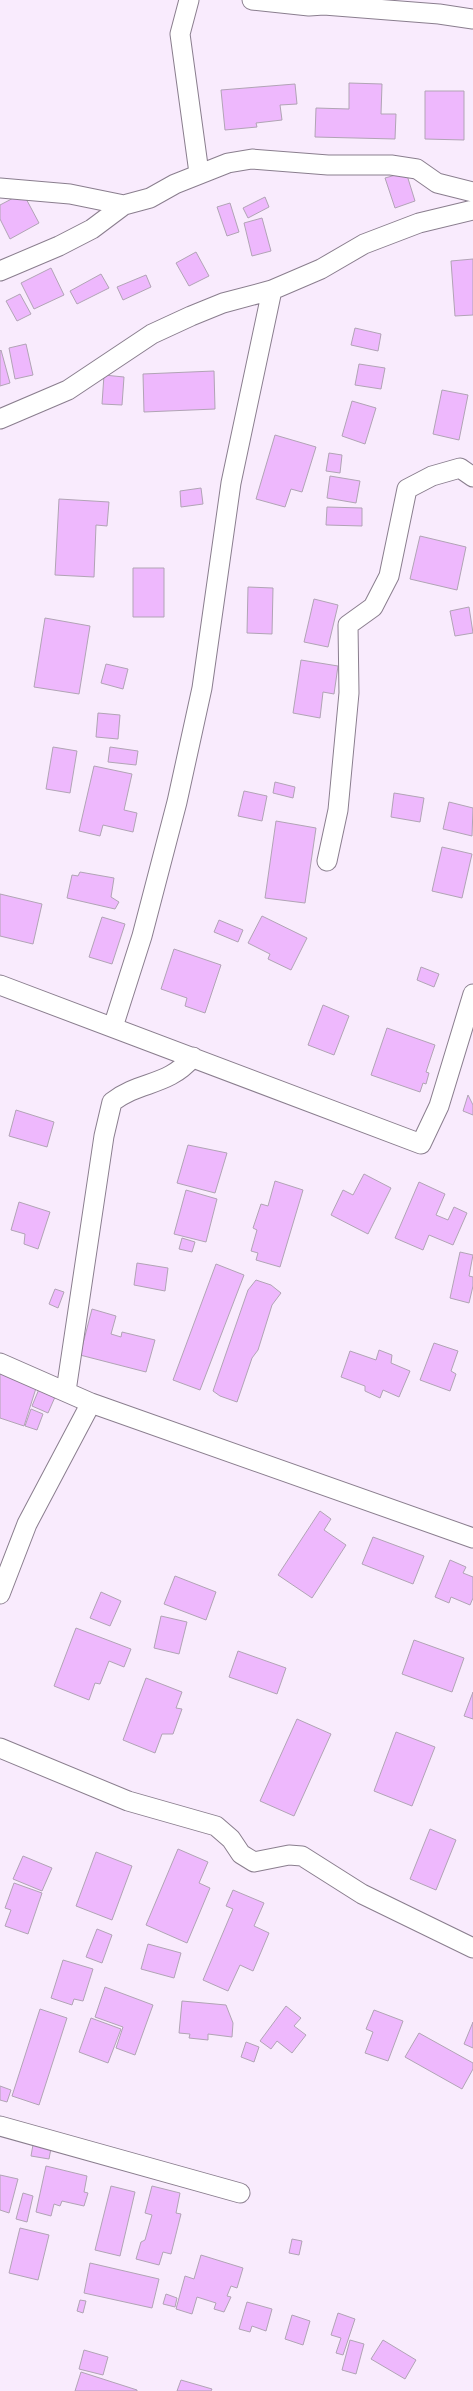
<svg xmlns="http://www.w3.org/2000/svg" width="473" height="2391" font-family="'Asap Condensed',sans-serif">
<rect width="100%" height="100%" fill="#f9ebfd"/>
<path fill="#eeb8fd" stroke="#b1a4b5" d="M349 83 382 84 381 114H396L395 139 315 137 316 108 349 109Z
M295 84 297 104 280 105 282 120 256 123 257 127 225 130 221 90Z
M425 91H464V140L425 139Z
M406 172 415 201 395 208 385 178Z
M23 193 39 223 10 239 0 219V205Z
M265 197 269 207 248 218 243 208Z
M230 203 239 232 227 236 217 207Z
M262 218 271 251 252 256 244 223Z
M196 252 209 276 189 286 176 263Z
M473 259V315L455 316 451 261Z
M51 268 64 295 34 309 21 283Z
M101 274 109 288 77 304 70 291Z
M146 275 151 287 123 300 117 287Z
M20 294 31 314 17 321 6 301Z
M355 328 381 334 378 351 351 345Z
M26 344 33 375 15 379 9 348Z
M1 350 10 383 0 386V351Z
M359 364 385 368 381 389 355 385Z
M214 371 215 409 144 412 143 374Z
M104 375 124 377 122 405 102 404Z
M442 390 468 395 459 440 433 434Z
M352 401 376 408 365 444 342 436Z
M275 435 316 447 302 492 291 489 285 507 256 499Z
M329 453 342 455 340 473 326 471Z
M330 476 360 481 356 503 327 498Z
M201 488 203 504 181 507 180 491Z
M59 499 109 502 107 526 96 525 94 577 55 575Z
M327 507 362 508V526L326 525Z
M420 536 466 547 457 590 410 579Z
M133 568H164V617H133Z
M248 587 273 588 272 634 247 633Z
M314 599 338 605 328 647 304 642Z
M469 607 473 633 455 636 450 611Z
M45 618 90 626 79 694 34 687Z
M301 660 338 666 334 694 323 692 320 718 293 713Z
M106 664 128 669 123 689 101 683Z
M98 713 120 715 118 739 96 737Z
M53 747 77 751 70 793 46 789Z
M110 747 138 751 136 765 108 762Z
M94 766 132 774 124 810 137 813 133 832 103 825 100 836 79 831Z
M275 782 295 787 293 798 273 793Z
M244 791 267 796 262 821 238 816Z
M394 793 424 798 420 822 391 817Z
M449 802 473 808 472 836 443 829Z
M276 821 316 828 305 903 265 898Z
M442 847 472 854 462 898 432 891Z
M80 872 114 878 111 897 119 902 115 909 67 898 72 875 78 876Z
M0 894 42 904 33 944 0 936Z
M262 916 307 938 291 970 268 959 270 954 248 943Z
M102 917 125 924 112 964 89 957Z
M219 920 243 930 238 942 214 932Z
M174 949 221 965 205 1013 185 1006 187 998 161 989Z
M421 967 439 974 434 987 417 980Z
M323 1005 349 1016 334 1055 308 1045Z
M387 1028 435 1045 426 1072 429 1073 426 1084 423 1083 420 1092 371 1075Z
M468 1095 473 1105V1115L463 1111Z
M16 1110 54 1122 47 1147 9 1136Z
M188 1145 227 1153 215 1193 177 1183Z
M364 1174 391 1188 368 1234 331 1215 343 1190 353 1195Z
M275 1181 303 1190 280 1267 256 1260 258 1253 251 1251 257 1230 253 1228 261 1204 268 1206Z
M419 1182 445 1194 436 1215 448 1220 454 1207 467 1213 453 1245 429 1235 423 1250 395 1238Z
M186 1190 217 1199 206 1242 174 1234Z
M19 1202 50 1212 38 1249 24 1244 25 1234 11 1230Z
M182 1238 195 1242 192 1252 179 1249Z
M460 1252 473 1255 469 1276 473 1277V1286L469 1303 450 1298Z
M137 1263 168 1268 165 1291 134 1285Z
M216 1264 244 1275 200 1390 173 1380Z
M256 1280 271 1285 281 1293 272 1305 258 1350 252 1358 237 1402 220 1396 213 1391 248 1290Z
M55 1289 64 1292 58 1308 49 1304Z
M92 1309 116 1316 111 1334 121 1337 122 1332 155 1340 146 1372 80 1355Z
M434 1343 458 1351 451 1371 456 1374 450 1391 420 1380Z
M379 1350 392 1355 391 1363 410 1371 399 1397 383 1390 380 1398 365 1391V1386L341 1377 350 1351 376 1360Z
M0 1373 37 1385 24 1426 0 1418Z
M39 1389 55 1397 48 1413 32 1406Z
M31 1409 43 1414 37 1430 25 1426Z
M320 1511 331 1519 324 1530 346 1545 312 1598 278 1575Z
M373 1537 424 1556 413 1584 362 1564Z
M450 1560 466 1567 463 1573 473 1577V1598L470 1605 451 1597 449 1603 435 1597Z
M175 1576 216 1592 206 1620 164 1604Z
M101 1592 121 1601 110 1626 90 1618Z
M161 1616 187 1622 179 1654 154 1648Z
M76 1628 131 1649 124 1667 109 1661 100 1684 95 1683 89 1700 54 1686Z
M414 1640 464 1658 452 1692 402 1674Z
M238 1651 286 1668 277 1694 229 1677Z
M146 1678 182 1692 176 1708 182 1709 173 1734H162L155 1753 123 1740Z
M473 1692V1719L464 1716Z
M297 1719 331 1734 294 1816 260 1801Z
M396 1732 435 1747 412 1806 374 1791Z
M430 1829 456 1840 436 1890 410 1879Z
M178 1849 208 1862 199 1883 210 1888 187 1943 146 1925Z
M96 1852 132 1866 112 1920 76 1906Z
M23 1856 52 1868 42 1891 13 1879Z
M14 1883 42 1893 28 1934 5 1926 11 1910 5 1908Z
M233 1890 264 1903 254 1926 269 1933 253 1971 240 1965 228 1991 203 1980 233 1909 226 1906Z
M97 1929 112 1935 102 1963 86 1957Z
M148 1944 181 1953 174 1978 141 1969Z
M63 1960 93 1969 83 2001 74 1999 72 2005 51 1998Z
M105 1987 153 2005 135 2055 116 2048 123 2027 95 2017Z
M182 2001 226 2005 233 2023 232 2037 208 2034V2040L189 2038 190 2034 179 2033Z
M286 2006 301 2018 294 2026 306 2035 292 2053 277 2041 271 2049 260 2041Z
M40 2009 67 2018 39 2105 12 2096Z
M374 2010 403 2021 388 2061 365 2053 373 2032 366 2029Z
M91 2018 121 2029 108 2063 79 2052Z
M473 2022V2048L464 2044Z
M419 2033 473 2063V2069L462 2089 405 2057Z
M246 2042 259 2047 254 2062 241 2057Z
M0 2086 11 2090 7 2102 0 2100Z
M34 2139 52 2143 49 2159 31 2156Z
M46 2166 87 2176 84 2192 88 2193 84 2206 62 2201 60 2206 54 2204 51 2216 36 2212Z
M0 2175 18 2179 9 2213 0 2210Z
M111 2186 135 2192 120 2256 95 2250Z
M152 2186 180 2193 176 2213 181 2214 171 2254 163 2252 159 2265 136 2259 141 2242 145 2240 152 2215 145 2213Z
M23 2193 33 2196 27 2222 16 2219Z
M20 2228 49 2235 38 2280 9 2273Z
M292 2239 302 2241 299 2255 289 2253Z
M201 2255 243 2268 237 2288 231 2286 227 2296 231 2297 224 2312 214 2309 216 2303 197 2297 192 2314 176 2309 185 2276 194 2279Z
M90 2263 159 2279 152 2308 84 2293Z
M166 2294 177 2298 175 2307 163 2304Z
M80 2300 86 2301 83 2313 77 2311Z
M247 2302 272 2309 266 2331 252 2326 250 2332 239 2329Z
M338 2313 355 2319 343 2355 336 2353 341 2338 331 2335Z
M292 2315 310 2321 303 2345 285 2339Z
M350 2340 364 2344 356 2374 342 2370Z
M383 2340 416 2360 405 2379 371 2359Z
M84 2350 108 2357 103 2375 79 2369Z
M81 2372 137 2390V2391H75Z
M181 2380 212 2389 211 2391H177Z"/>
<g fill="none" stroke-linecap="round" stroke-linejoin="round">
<defs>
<path id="street" d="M189 0 180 34 199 173
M252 0 309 6 324 5 439 14 473 19
M0 188 70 194 124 205
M0 271 59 246 92 229 124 205 150 198 175 184 228 163 252 159 328 165H391L417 169 437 183 473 192
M0 419 68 390 152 334 191 316 223 303 272 290 321 269 364 244 419 223 473 210
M327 861 338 810 349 693 348 625 373 607 389 576 407 489 432 476 460 468 473 477
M0 985 421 1144 439 1106 473 994
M113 1027 142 936 177 802 202 688 231 483 272 290
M0 1363 91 1403 473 1538
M66 1391 104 1136 112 1102C141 1080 167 1087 193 1057
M0 1594 27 1524 91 1403
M0 1748 128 1801 216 1826 231 1839 241 1854 254 1862 289 1855 302 1856 362 1894 473 1948
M0 2126 240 2193"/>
</defs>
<use href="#street" stroke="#8a7e8e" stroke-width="21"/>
<use href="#street" stroke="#fff" stroke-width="19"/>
</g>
</svg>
